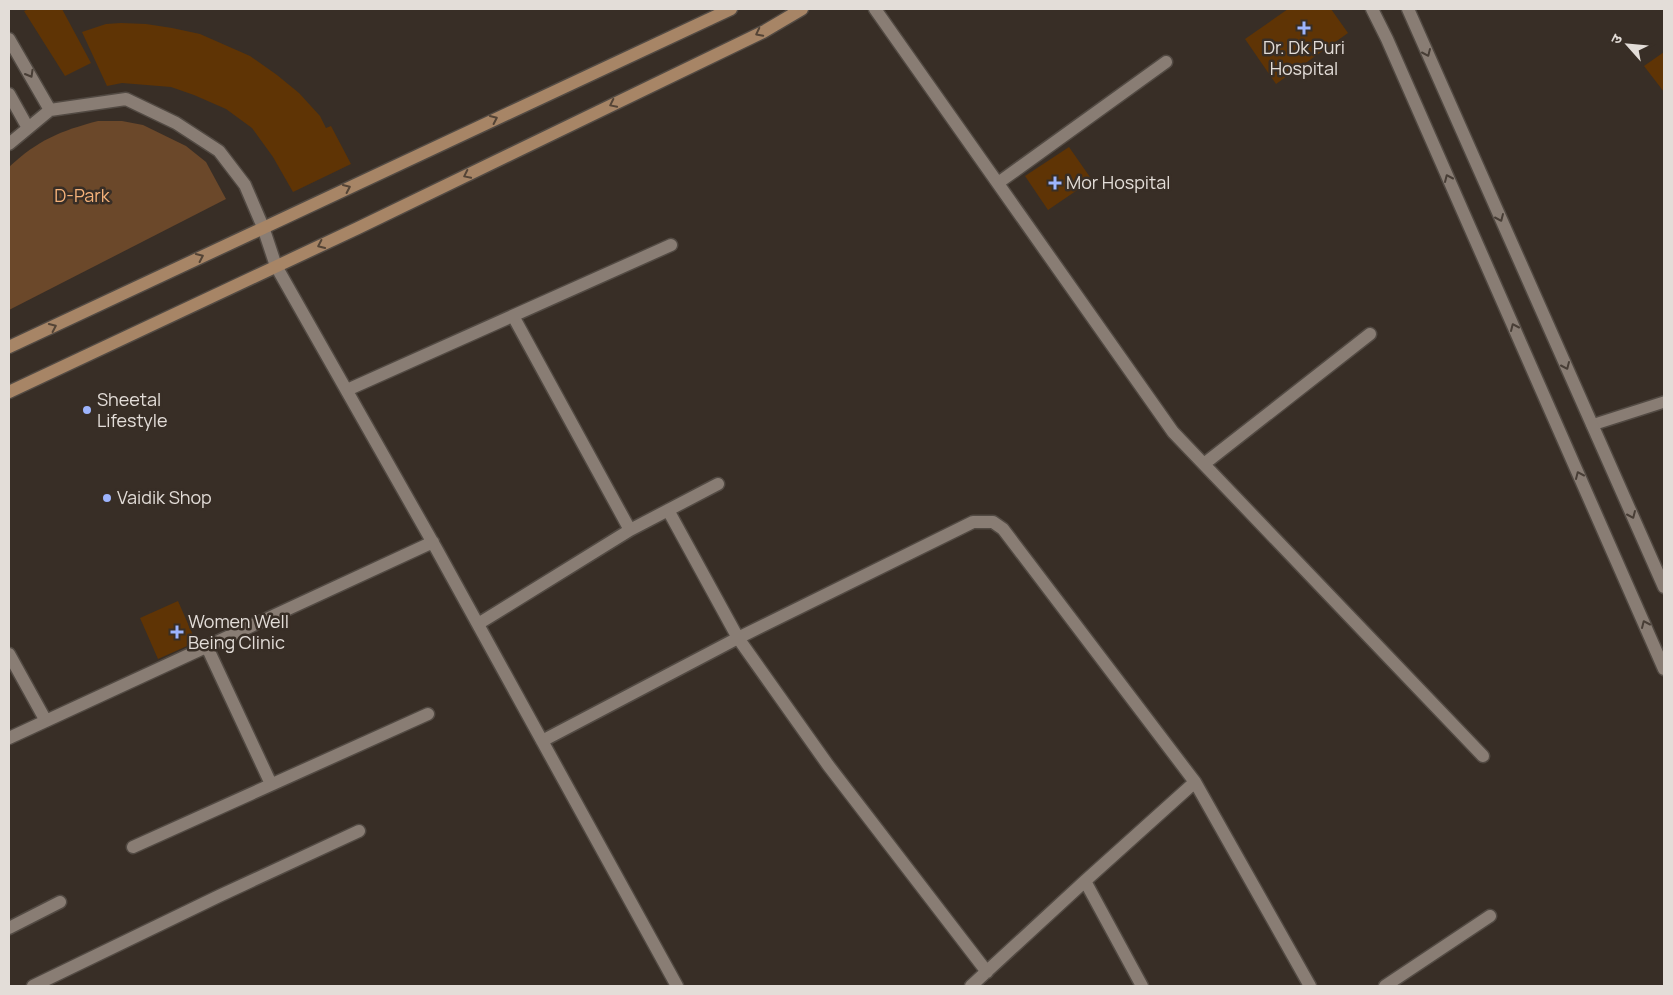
<svg xmlns="http://www.w3.org/2000/svg" width="1673" height="995" font-family="Manrope,'Noto Sans Devanagari',sans-serif">
<rect width="100%" height="100%" fill="#382e26"/>
<path fill="#6b482a" d="M98 121H122L143 125 186 146 206 162 226 199 9 310V167C38 140 60 131 98 121Z"/>
<path fill="#5f3405" d="M29 9H62L91 63 65 76 24 11Z
M1288 9H1331L1348 33 1276 84 1245 39Z
M121 23 146 24 172 28 200 34 250 56 277 75 299 93 320 116 326 128 331 126 351 164 293 192 273 157 252 128 226 109 194 95 171 87 122 83 107 86 82 32 106 24Z
M1664 52V92L1644 66Z
M1069 147 1092 180 1048 210 1025 176Z
M178 601 196 642 158 659 140 618Z"/>
<g fill="none" stroke-linecap="round" stroke-linejoin="round">
<defs>
<path id="lane" d="M1592 425 1664 402"/>
<path id="street" d="M875 9 1173 432 1483 756
M1372 9 1387 39 1664 669
M1408 9 1664 587
M9 39 50 110
M9 94 28 128
M9 144 50 110 126 99 176 123 219 151 245 185 263 227 276 266 437 550 677 986
M998 183 1166 62
M513 316 630 530
M347 390 671 245
M1204 464 1370 334
M668 510 738 638 828 765 987 972
M478 624 630 530 718 484
M207 647 271 784
M9 654 46 721
M9 738 433 542
M542 741 738 638 973 522H993L1003 529 1195 782 1310 986
M133 847 428 714
M1085 881 1142 986
M9 928 60 902
M33 986 219 896 359 831
M971 986 1085 881 1195 782
M1385 986 1490 916"/>
<path id="secondary" d="M9 347 731 9
M9 392 358 228 763 32 802 9"/>
</defs>
<use href="#lane" stroke="#524a43" stroke-width="14"/>
<use href="#street" stroke="#524a43" stroke-width="15"/>
<use href="#secondary" stroke="#524a43" stroke-width="15"/>
<use href="#lane" stroke="#897d74" stroke-width="11"/>
<use href="#street" stroke="#897d74" stroke-width="12"/>
<use href="#secondary" stroke="#a78566" stroke-width="12"/>
</g>
<defs><path id="oneway-chevron" d="M-2-3.5L2.5 0L-2 3.5" fill="none" stroke-width="1.6" stroke-linecap="round" stroke-linejoin="round" transform="scale(1.25)"/></defs>
<g stroke="#544436">
<use href="#oneway-chevron" transform="translate(759 33) rotate(153)"/>
<use href="#oneway-chevron" transform="translate(613 104) rotate(154)"/>
<use href="#oneway-chevron" transform="translate(494 119) rotate(-25)"/>
<use href="#oneway-chevron" transform="translate(467 175) rotate(154)"/>
<use href="#oneway-chevron" transform="translate(347 188) rotate(-25)"/>
<use href="#oneway-chevron" transform="translate(321 245) rotate(155)"/>
<use href="#oneway-chevron" transform="translate(200 257) rotate(-25)"/>
<use href="#oneway-chevron" transform="translate(53 327) rotate(-25)"/>
</g>
<g stroke="#483e36">
<use href="#oneway-chevron" transform="translate(1427 53) rotate(66)"/>
<use href="#oneway-chevron" transform="translate(30 74) rotate(60)"/>
<use href="#oneway-chevron" transform="translate(1448 178) rotate(-114)"/>
<use href="#oneway-chevron" transform="translate(1500 218) rotate(66)"/>
<use href="#oneway-chevron" transform="translate(1514 327) rotate(-114)"/>
<use href="#oneway-chevron" transform="translate(1566 366) rotate(66)"/>
<use href="#oneway-chevron" transform="translate(1579 475) rotate(-114)"/>
<use href="#oneway-chevron" transform="translate(1632 515) rotate(66)"/>
<use href="#oneway-chevron" transform="translate(1645 624) rotate(-114)"/>
</g>
<g fill="#9db4fd" stroke="#382e26" stroke-width="2">
<path d="M1301.5 20.5h5v5h5v5h-5v5h-5v-5h-5v-5h5z"/>
<path d="M1052.5 175.5h5v5h5v5h-5v5h-5v-5h-5v-5h5z"/>
<circle cx="87" cy="410" r="5"/>
<circle cx="107" cy="498" r="5"/>
<path d="M174.5 624.5h5v5h5v5h-5v5h-5v-5h-5v-5h5z"/>
</g>
<g text-anchor="middle" stroke-width="5" stroke-linejoin="round" paint-order="stroke">
<g font-size="18" fill="#e3ddd8" stroke="#382e26" text-anchor="start">
<text x="1304" y="54" text-anchor="middle">Dr. Dk Puri<tspan x="1304" dy="21">Hospital</tspan></text>
<text x="1066" y="189">Mor Hospital</text>
<text x="97" y="406">Sheetal<tspan x="97" dy="21">Lifestyle</tspan></text>
<text x="117" y="504">Vaidik Shop</text>
<text x="188" y="628">Women Well<tspan x="188" dy="21">Being Clinic</tspan></text>
</g>
<g font-size="18" fill="#f5b27a" stroke="#382e26">
<text x="82" y="202">D-Park</text>
</g>
</g>
<rect width="1673" height="995" fill="none" stroke="#e3ddd8" stroke-width="20"/>
<g transform="translate(1628 45) rotate(297)" stroke="#382e26" stroke-width="4" paint-order="stroke">
<path d="M0-4L9 19L0 12L-9 19Z" fill="#e3ddd8"/>
<text y="-8" font-size="14" font-weight="bold" text-anchor="middle" fill="#e3ddd8">उ</text>
</g>
</svg>
